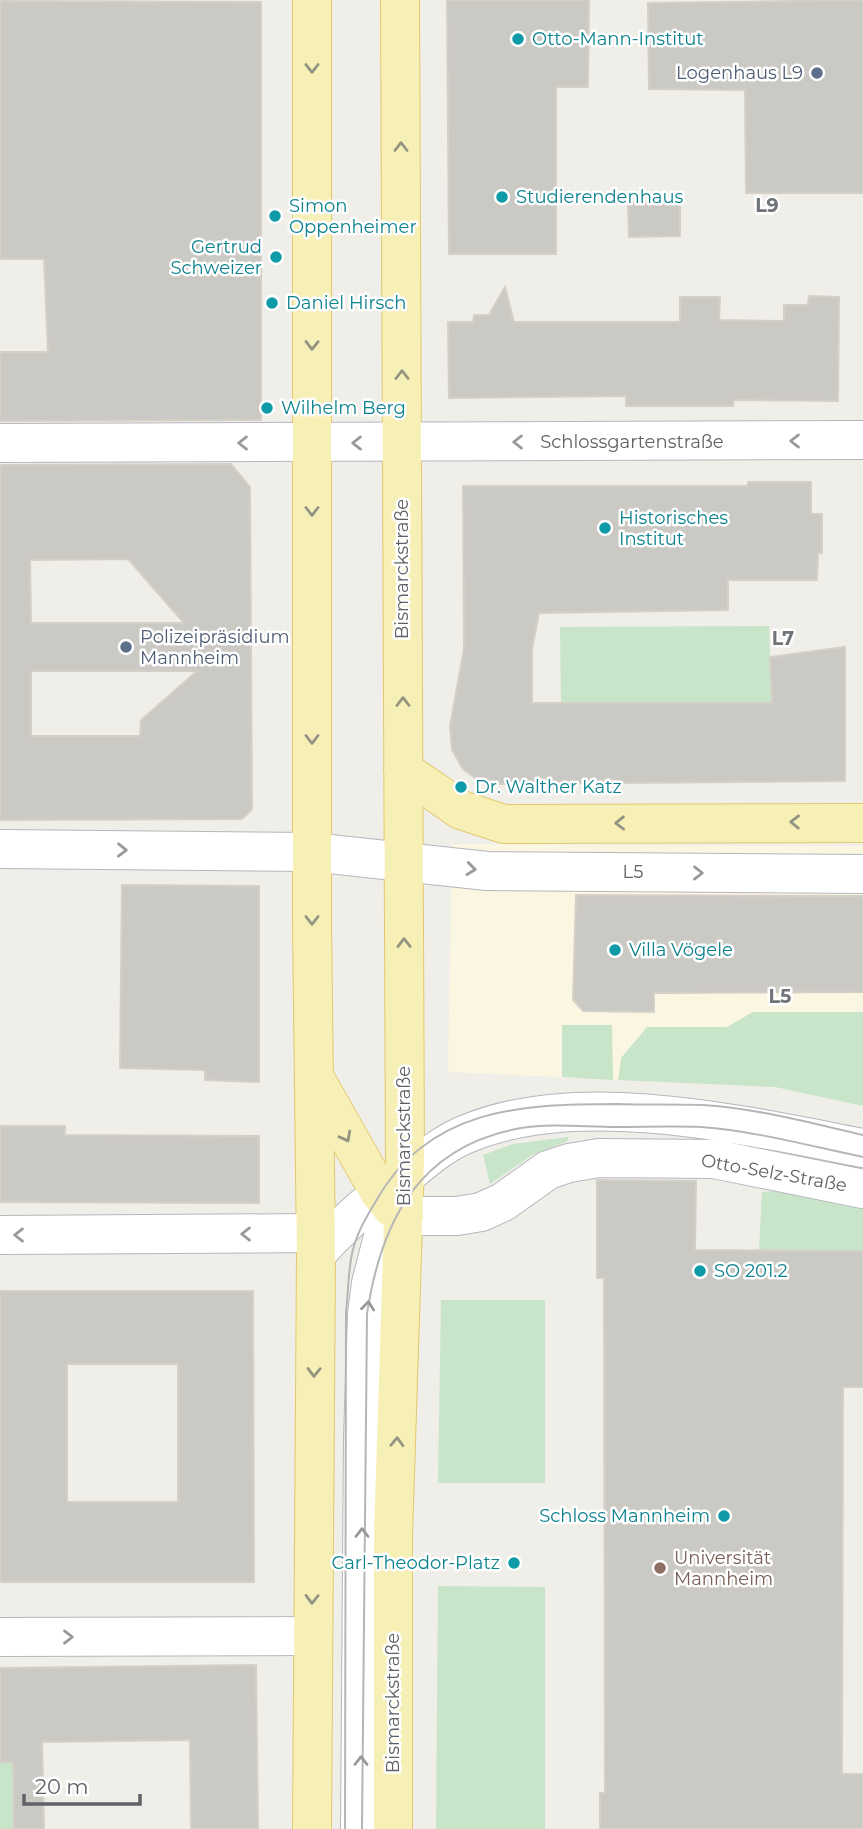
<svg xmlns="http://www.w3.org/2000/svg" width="863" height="1829" viewBox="0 0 863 1829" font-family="Montserrat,sans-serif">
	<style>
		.commercial { fill: #fbf6e2 }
		.green { fill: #c8e4c9 }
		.building { fill: #cbc9c4; stroke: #d4d0c7; stroke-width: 2; fill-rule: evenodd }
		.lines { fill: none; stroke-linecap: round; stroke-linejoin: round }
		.minor-casing { stroke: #b5b7bb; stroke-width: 40 }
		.major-casing { stroke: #e3c86e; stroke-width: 40 }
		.minor { stroke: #fff; stroke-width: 38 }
		.major { stroke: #f7f0b6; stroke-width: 38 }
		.tram { stroke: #b5b6b6; stroke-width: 2 }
		.oneway { stroke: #949482 }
		.oneway2 { stroke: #97999c }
		.culture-dot { fill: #0f9aa8; stroke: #fff; stroke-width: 2.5 }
		.service-dot { fill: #5c6f8a; stroke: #fff; stroke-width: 2.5 }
		.education-dot { fill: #8d6e63; stroke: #fff; stroke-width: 2.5 }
		.labels { text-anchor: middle; stroke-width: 5; stroke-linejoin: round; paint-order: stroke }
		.culture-label { font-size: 18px; fill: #0d838f; stroke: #fff; text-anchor: start }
		.service-label { font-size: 18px; fill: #4e5e75; stroke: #fff; text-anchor: end }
		.street-label { font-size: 18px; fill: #5f6266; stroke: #fff }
		.education-label { font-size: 18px; fill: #785e54; stroke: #fff; text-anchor: start }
		.neighbourhood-label { font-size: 19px; font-weight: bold; fill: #707478; stroke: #fff }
	</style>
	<rect width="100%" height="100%" fill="#efeee8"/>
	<path class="commercial" d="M452,844L863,846V1106L775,1087L448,1072Z"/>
	<path class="green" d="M769,626L771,703L561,702L560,627Z
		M753,1012H863V1106L775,1087L618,1080L621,1058L647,1027H727Z
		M562,1025H612L613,1080L562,1077Z
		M568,1137V1141L532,1155L490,1184L483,1155L513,1144Z
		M863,1184V1250L759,1251L762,1192Z
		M441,1300H545V1483H438Z
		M438,1586L545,1587V1829H436Z
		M0,1762H13L14,1829H0Z"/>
	<path class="building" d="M447,0H589L588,87H556V254H449Z
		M863,0V193H746L745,90L649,89L648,3Z
		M0,1L261,2V420L0,421V352H48L44,259H0Z
		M680,202V236L629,237L628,203Z
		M505,287L514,322H680V297H720L719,320L784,321V305H808L809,296L839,297L838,401L733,400V406H626V396L449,398L448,322H473L474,315H489Z
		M231,464L250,487L252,809L242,819L0,820V465ZM128,559L184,623H31L30,560ZM31,671H197L141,720L140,736H31Z
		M748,482H811V514H822V553H818L817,580H728V610L539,613L532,649V703H772L770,657L845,647V781L496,784L478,780L463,769L452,750L450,726L464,649L463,486H748Z
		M122,885L259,886V1082L205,1080V1070L120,1068Z
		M576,895L863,896V992L654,993V1012L583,1011L573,1000Z
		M0,1126H65V1135L259,1136V1203L0,1202Z
		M597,1180L696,1181L695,1250L863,1251V1387H843L842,1774H863V1829H600V1793H605L604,1278H597Z
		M0,1291H253L254,1582H0ZM67,1364H178V1502H67Z
		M256,1665L258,1829H191L190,1740L42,1742L44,1829H14L13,1762H0V1668Z"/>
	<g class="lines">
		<defs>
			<path id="minor" d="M0,443L863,440
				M0,849L311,852L487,871L863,874
				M404,1216H457L481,1212L503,1202L548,1170L569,1163L599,1158L714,1159L863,1189
				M0,1235L315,1233
				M316,1254C335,1233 355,1214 377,1196C384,1190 393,1187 399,1181C421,1163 442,1143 469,1133C581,1087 747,1126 863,1148
				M0,1637L312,1636
				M360,1829L363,1439L367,1314L371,1283L396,1187"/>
			<path id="major" d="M403,770L461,810L504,824L863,823
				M317,1082L380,1193L392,1208L404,1216
				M312,1829L316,1254L312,922V0
				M393,1829V1535L405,1161L400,0"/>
		</defs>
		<use href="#minor" class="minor-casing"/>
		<use href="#major" class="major-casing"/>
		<use href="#minor" class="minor"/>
		<use href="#major" class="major"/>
		<path class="tram" d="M345,1829L346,1312C348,1295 348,1277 351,1259C354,1238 365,1219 376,1201C428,1108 521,1104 617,1104C645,1105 673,1104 702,1105C756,1108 810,1123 863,1135
			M362,1829L367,1314C381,1221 419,1146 521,1128C552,1123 585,1127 616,1127C644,1127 673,1126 701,1127C755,1131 810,1146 863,1157"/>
	</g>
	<defs><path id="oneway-chevron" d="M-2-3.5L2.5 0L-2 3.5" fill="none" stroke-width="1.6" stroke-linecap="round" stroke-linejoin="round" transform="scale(1.75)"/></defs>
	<g class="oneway">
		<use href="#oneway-chevron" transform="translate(312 68) rotate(90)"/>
		<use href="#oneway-chevron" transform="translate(401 147) rotate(-90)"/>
		<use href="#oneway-chevron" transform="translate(312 345) rotate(91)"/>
		<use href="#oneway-chevron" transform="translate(402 375) rotate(-90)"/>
		<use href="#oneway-chevron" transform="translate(312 511) rotate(90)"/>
		<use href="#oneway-chevron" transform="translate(403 702) rotate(-90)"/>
		<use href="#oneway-chevron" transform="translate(312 739) rotate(90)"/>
		<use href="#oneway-chevron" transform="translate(795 822) rotate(-179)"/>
		<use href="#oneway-chevron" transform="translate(620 823) rotate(179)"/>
		<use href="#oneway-chevron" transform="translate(312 920) rotate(90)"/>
		<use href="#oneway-chevron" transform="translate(404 943) rotate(-91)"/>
		<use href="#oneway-chevron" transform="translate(346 1137) rotate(62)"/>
		<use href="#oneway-chevron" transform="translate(314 1372) rotate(91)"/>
		<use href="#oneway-chevron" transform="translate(397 1442) rotate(-88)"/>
		<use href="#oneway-chevron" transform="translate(312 1599) rotate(91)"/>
	</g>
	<g class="oneway2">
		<use href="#oneway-chevron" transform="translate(795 441) rotate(180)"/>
		<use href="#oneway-chevron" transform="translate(518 442) rotate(180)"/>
		<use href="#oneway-chevron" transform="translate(243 443) rotate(180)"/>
		<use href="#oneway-chevron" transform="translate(357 443) rotate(-180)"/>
		<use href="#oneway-chevron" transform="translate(122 850) rotate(1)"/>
		<use href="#oneway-chevron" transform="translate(471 869) rotate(7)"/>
		<use href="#oneway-chevron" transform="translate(698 873)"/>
		<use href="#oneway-chevron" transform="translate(246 1234) rotate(180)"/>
		<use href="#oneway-chevron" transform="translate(19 1235) rotate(180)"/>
		<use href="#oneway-chevron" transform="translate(368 1306) rotate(-84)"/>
		<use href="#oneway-chevron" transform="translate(362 1533) rotate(-90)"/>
		<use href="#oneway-chevron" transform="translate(68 1637)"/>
		<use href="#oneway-chevron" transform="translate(361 1761) rotate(-90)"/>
	</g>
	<g class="culture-dot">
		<circle cx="518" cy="39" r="7"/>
		<circle cx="502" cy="197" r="7"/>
		<circle cx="275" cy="216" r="7"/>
		<circle cx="276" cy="257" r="7"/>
		<circle cx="272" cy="303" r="7"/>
		<circle cx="267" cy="408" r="7"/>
		<circle cx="605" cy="528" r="7"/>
		<circle cx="461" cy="787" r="7"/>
		<circle cx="615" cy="950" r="7"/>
		<circle cx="700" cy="1271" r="7"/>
		<circle cx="724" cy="1516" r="7"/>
		<circle cx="514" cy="1563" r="7"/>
	</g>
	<g class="service-dot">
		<circle cx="817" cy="73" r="7"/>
		<circle cx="126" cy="647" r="7"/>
	</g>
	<circle class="education-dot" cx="660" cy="1568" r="7"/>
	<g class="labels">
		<g class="culture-label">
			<text x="532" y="45">Otto-Mann-Institut</text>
			<text x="516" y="203">Studierendenhaus</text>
			<text x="289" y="212">Simon<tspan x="289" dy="21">Oppenheimer</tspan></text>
			<text x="262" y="253" text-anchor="end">Gertrud<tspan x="262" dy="21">Schweizer</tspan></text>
			<text x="286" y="309">Daniel Hirsch</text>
			<text x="281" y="414">Wilhelm Berg</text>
			<text x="619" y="524">Historisches<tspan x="619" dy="21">Institut</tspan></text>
			<text x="475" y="793">Dr. Walther Katz</text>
			<text x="629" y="956">Villa Vögele</text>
			<text x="714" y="1277">SO 201.2</text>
			<text x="710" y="1522" text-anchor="end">Schloss Mannheim</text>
			<text x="500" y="1569" text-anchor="end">Carl-Theodor-Platz</text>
		</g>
		<g class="service-label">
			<text x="803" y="79">Logenhaus L9</text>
			<text x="140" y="643" text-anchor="start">Polizeipräsidium<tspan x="140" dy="21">Mannheim</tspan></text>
		</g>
		<g class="street-label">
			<text x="632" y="448">Schlossgartenstraße</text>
			<text transform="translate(402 569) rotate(-90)" y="6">Bismarckstraße</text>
			<text x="633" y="878">L5</text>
			<text transform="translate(404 1136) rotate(-90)" y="6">Bismarckstraße</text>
			<text transform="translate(774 1173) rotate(10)" y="6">Otto-Selz-Straße</text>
			<text transform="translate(393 1703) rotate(-90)" y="6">Bismarckstraße</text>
		</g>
		<g class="education-label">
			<text x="674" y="1564">Universität<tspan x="674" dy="21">Mannheim</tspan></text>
		</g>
		<g class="neighbourhood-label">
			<text x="767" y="212">L9</text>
			<text x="783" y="645">L7</text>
			<text x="780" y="1003">L5</text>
		</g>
	</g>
	<path d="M24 1794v10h116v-10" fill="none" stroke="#5f6266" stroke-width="3.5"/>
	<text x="35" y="1794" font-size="21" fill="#5f6266" stroke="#ffffff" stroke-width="5" paint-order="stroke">20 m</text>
</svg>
